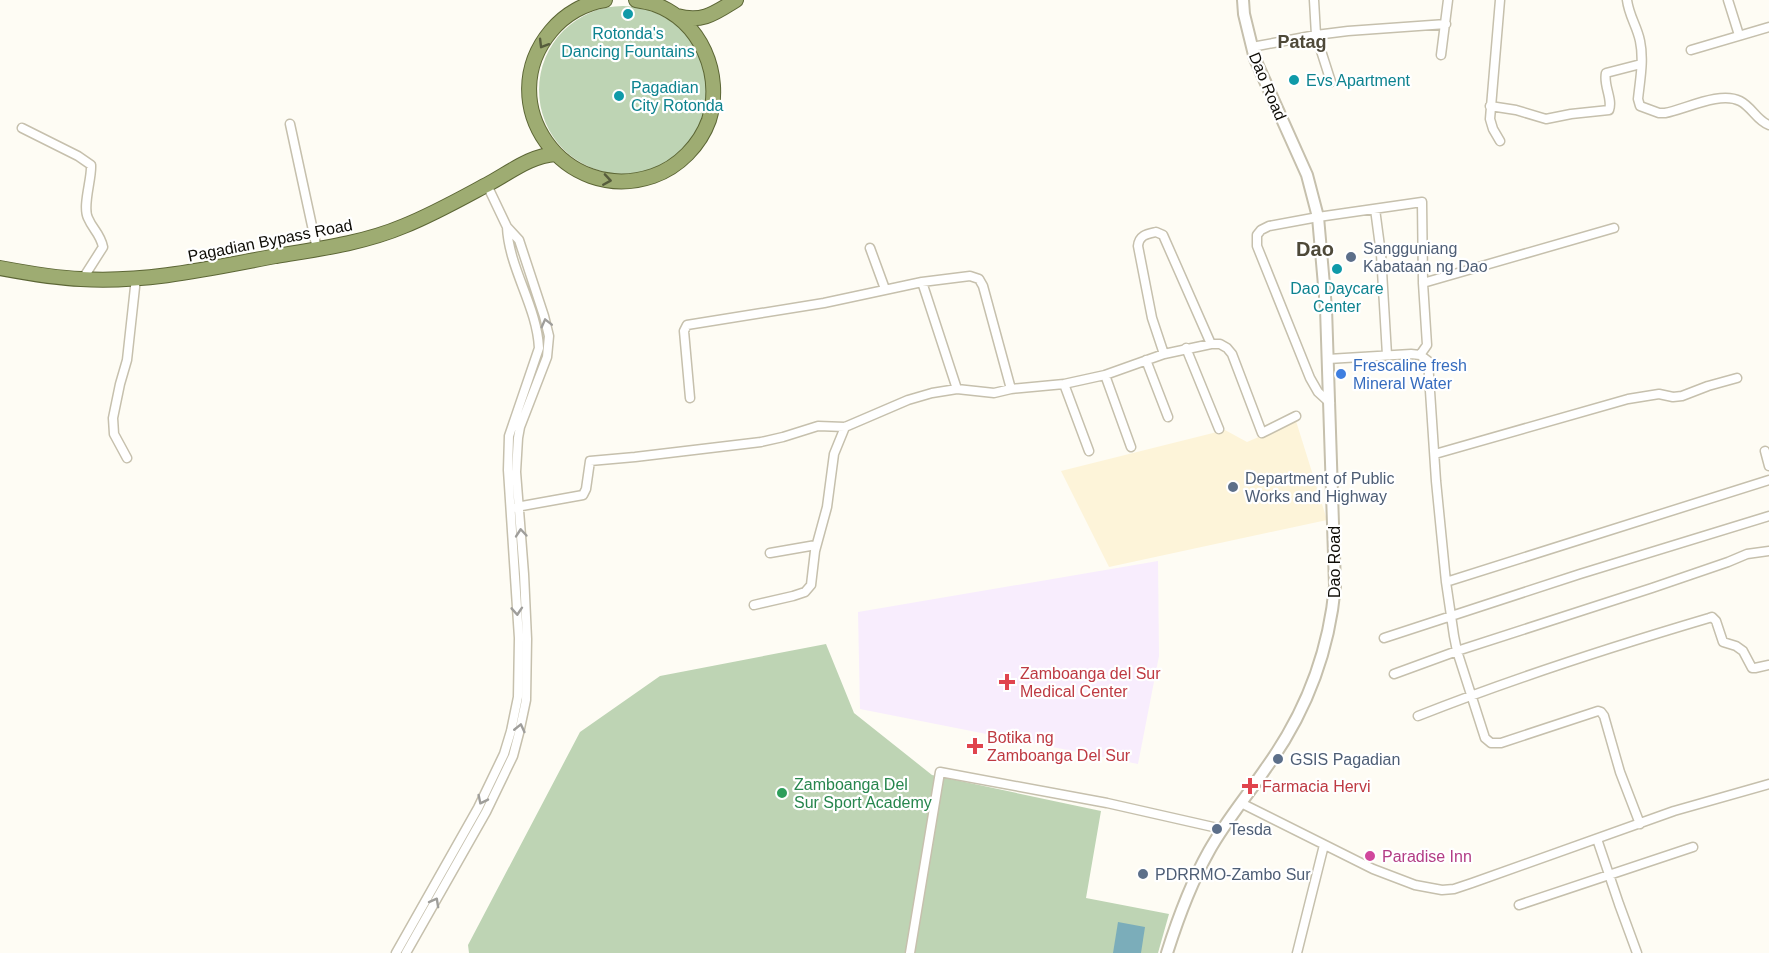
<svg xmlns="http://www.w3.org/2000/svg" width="1769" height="953" viewBox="0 0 1769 953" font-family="Helvetica,sans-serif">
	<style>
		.built { fill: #fdf4d9 }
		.medical { fill: #f8edfd }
		.green { fill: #bed4b4 }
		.water { fill: #7badba }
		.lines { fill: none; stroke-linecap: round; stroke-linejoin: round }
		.minor-casing { stroke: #c6c0ad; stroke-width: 11 }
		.tertiary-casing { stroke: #c6c0ad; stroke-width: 14 }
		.trunk-casing { stroke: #5c6635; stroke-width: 16 }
		.minor { stroke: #fff; stroke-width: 8 }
		.tertiary { stroke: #fff; stroke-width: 10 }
		.trunk { stroke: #9eac72; stroke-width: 14 }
		.oneway { stroke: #565c3c }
		.oneway2 { stroke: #9f9e9b }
		.culture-dot { fill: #0f9aa8; stroke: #fff; stroke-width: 2 }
		.service-dot { fill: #5c6f8a; stroke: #fff; stroke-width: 2 }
		.shop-dot { fill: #3f7fe0; stroke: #fff; stroke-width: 2 }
		.health-dot { fill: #e0444e; stroke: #fff; stroke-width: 2 }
		.leisure-dot { fill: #2e9e5b; stroke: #fff; stroke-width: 2 }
		.hotel-dot { fill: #d1479c; stroke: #fff; stroke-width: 2 }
		.labels { text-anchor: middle; stroke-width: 4.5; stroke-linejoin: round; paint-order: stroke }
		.culture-label { font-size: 16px; fill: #0d838f; stroke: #fff }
		.street-label { font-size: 16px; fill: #0e0c06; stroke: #fff }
		.service-label { font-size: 16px; fill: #4e5e75; stroke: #fff; text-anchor: start }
		.shop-label { font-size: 16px; fill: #366cbe; stroke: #fff; text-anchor: start }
		.health-label { font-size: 16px; fill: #be3a42; stroke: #fff; text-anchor: start }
		.leisure-label { font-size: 16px; fill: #27864d; stroke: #fff; text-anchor: start }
		.hotel-label { font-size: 16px; fill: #b23c85; stroke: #fff; text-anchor: start }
		.neighbourhood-label { font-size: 18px; font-weight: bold; fill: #4e4939; stroke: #fff }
		.quarter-label { font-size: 20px; font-weight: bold; fill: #4e4939; stroke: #fff }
	</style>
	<rect width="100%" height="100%" fill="#fefcf4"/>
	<path class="built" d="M1296,421L1327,520L1109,567L1061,471L1225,430L1247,442Z"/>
	<path class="medical" d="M1158,561L1159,656L1138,764L860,709L858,612Z"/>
	<path class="green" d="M539 90a84 84 0 1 1 168 0a84 84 0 1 1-168 0Z
		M826,644L854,713L932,775L1101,811L1086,898L1169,914L1158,953H469L468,945L580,732L660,676Z"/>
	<path class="water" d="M1118,922L1145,927L1141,953H1113Z"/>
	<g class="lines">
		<defs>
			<path id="minor" d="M1314,0L1316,35L1331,82
				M1627,0C1629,16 1637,26 1640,41C1644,60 1640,80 1638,99L1640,106L1659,113H1665C1686,109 1720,91 1740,101C1752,107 1757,121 1769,125
				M1728,0L1739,35
				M1252,47L1316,35L1348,31L1446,24
				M1691,50L1769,27
				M1441,55L1448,0
				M1490,106L1516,110L1546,119L1571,114L1609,110C1613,99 1603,85 1606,73L1641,64
				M290,124L317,249
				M22,128L78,156L91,165C92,179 82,206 88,218C93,230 100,233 103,247L82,280
				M1500,141L1493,129L1490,119L1500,0
				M1375,209L1381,254L1387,355
				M870,248L885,289
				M922,282L957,389
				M1423,283L1614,228
				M1186,348L1219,429
				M1164,354L1152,318L1138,246C1139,235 1147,234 1156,232L1163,235L1211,344
				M1328,359L1411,354L1420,355L1428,361L1436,481L1446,582L1454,636L1457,651L1485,738L1491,743H1501L1598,711L1601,712L1604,716L1620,772L1640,824
				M1146,360L1168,417
				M1105,375L1131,447
				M1064,384L1089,451
				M690,398L684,331L687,325L824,303L922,282L970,276L979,279L983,286L1011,389
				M1330,403L1318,392L1310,378L1257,246V235L1261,230L1269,226L1318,217L1422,202L1423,283L1427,345L1420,355
				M1765,451L1769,466
				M1435,454L1628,399L1659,394L1673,397L1682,396L1708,386L1737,378
				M127,458L114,434L113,418L120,384L127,360L136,278
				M511,508L583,495L586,489L590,461L635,457L761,442L783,437L818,426L845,427L908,400L932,393L957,389L994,393L1011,389L1064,384L1105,375L1164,354L1211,344H1220L1227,348L1232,354L1262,433L1296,416
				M770,553L816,545
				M1446,582L1769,480
				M754,605L793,596L805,592L811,585L815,551L827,507L834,454L845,427
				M1384,638L1580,574L1769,516
				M1394,674L1457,651L1652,588L1728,562L1747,554L1769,551
				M1418,716C1514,678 1611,647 1709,618L1712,617L1716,621L1723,642L1736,646L1743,651L1752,668H1755L1769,665
				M1241,803L1373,869L1415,885L1442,890L1454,889L1472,883L1674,811L1769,784
				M1597,839L1619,904L1637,953
				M1519,905L1693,847
				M396,953L478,808L504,754L511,731L518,697L519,638L508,470L509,436L539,348C537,306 509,269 507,227
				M406,953L486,812L513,756L519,733L526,700L527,639L524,574L516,472L518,438L520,427L547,357L549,336L544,316L519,240L507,227L487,185
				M910,953L940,772L1107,803L1222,829
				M1297,953L1324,845"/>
			<path id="tertiary" d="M1167,953C1178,918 1191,883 1209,851C1225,822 1247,796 1266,768C1305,714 1329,652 1335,586L1326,308L1318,217L1307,175L1255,59L1244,14L1243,0"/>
			<path id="trunk" d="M605,0C585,3 565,14 551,31C491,103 564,206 653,176C679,167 700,145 709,120C723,74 701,21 654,4C648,2 642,1 636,0
				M677,16C703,23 715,13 736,0
				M0,268C27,273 54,278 81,279C147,283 212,268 276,256C319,249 364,243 404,226C434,214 462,198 490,183C512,171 530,156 556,154"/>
		</defs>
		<use href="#minor" class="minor-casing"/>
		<use href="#tertiary" class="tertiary-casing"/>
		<use href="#trunk" class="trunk-casing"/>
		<use href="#minor" class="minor"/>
		<use href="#tertiary" class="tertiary"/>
		<use href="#trunk" class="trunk"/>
	</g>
	<defs><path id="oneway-chevron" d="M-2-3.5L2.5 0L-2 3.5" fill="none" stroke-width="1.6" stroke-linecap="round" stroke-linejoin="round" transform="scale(1.5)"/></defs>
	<g class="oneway">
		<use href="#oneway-chevron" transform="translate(543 44) rotate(121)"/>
		<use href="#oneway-chevron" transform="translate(607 180) rotate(9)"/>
	</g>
	<g class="oneway2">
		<use href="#oneway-chevron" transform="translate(546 323) rotate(-104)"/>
		<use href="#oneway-chevron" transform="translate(521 533) rotate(-95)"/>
		<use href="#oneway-chevron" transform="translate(517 611) rotate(86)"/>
		<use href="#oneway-chevron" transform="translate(520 728) rotate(-77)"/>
		<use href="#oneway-chevron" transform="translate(482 800) rotate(116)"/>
		<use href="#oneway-chevron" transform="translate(435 902) rotate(-61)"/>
	</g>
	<g class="culture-dot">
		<circle cx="628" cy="14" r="6"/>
		<circle cx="1294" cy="80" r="6"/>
		<circle cx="619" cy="96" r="6"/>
		<circle cx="1337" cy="269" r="6"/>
	</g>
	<g class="service-dot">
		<circle cx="1351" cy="257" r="6"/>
		<circle cx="1233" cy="487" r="6"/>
		<circle cx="1278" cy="759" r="6"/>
		<circle cx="1217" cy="829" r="6"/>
		<circle cx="1143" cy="874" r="6"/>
	</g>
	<circle class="shop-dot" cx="1341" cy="374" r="6"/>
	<g class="health-dot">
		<path d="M1004 673h6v6h6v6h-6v6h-6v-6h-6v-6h6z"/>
		<path d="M972 737h6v6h6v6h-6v6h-6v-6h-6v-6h6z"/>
		<path d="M1247 777h6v6h6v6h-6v6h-6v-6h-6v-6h6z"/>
	</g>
	<circle class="leisure-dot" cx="782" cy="793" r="6"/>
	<circle class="hotel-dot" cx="1370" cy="856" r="6"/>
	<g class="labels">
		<g class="culture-label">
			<text x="628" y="39">Rotonda's<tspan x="628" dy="18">Dancing Fountains</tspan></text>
			<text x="1306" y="86" text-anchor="start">Evs Apartment</text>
			<text x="631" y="93" text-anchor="start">Pagadian<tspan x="631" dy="18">City Rotonda</tspan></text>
			<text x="1337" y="294">Dao Daycare<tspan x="1337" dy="18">Center</tspan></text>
		</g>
		<g class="street-label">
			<text transform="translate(1268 86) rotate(67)" y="6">Dao Road</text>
			<text transform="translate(270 240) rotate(-11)" y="6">Pagadian Bypass Road</text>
			<text transform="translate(1334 562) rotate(-90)" y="6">Dao Road</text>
		</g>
		<g class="service-label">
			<text x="1363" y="254">Sangguniang<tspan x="1363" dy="18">Kabataan ng Dao</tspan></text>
			<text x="1245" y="484">Department of Public<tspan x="1245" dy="18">Works and Highway</tspan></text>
			<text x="1290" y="765">GSIS Pagadian</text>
			<text x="1229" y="835">Tesda</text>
			<text x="1155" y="880">PDRRMO-Zambo Sur</text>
		</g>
		<g class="shop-label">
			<text x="1353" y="371">Frescaline fresh<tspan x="1353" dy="18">Mineral Water</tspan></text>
		</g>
		<g class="health-label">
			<text x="1020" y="679">Zamboanga del Sur<tspan x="1020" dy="18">Medical Center</tspan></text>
			<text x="987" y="743">Botika ng<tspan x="987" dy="18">Zamboanga Del Sur</tspan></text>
			<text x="1262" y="792">Farmacia Hervi</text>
		</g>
		<g class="leisure-label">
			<text x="794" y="790">Zamboanga Del<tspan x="794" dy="18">Sur Sport Academy</tspan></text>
		</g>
		<g class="hotel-label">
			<text x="1382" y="862">Paradise Inn</text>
		</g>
		<g class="neighbourhood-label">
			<text x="1302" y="48">Patag</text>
		</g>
		<g class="quarter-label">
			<text x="1315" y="256">Dao</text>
		</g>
	</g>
</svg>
